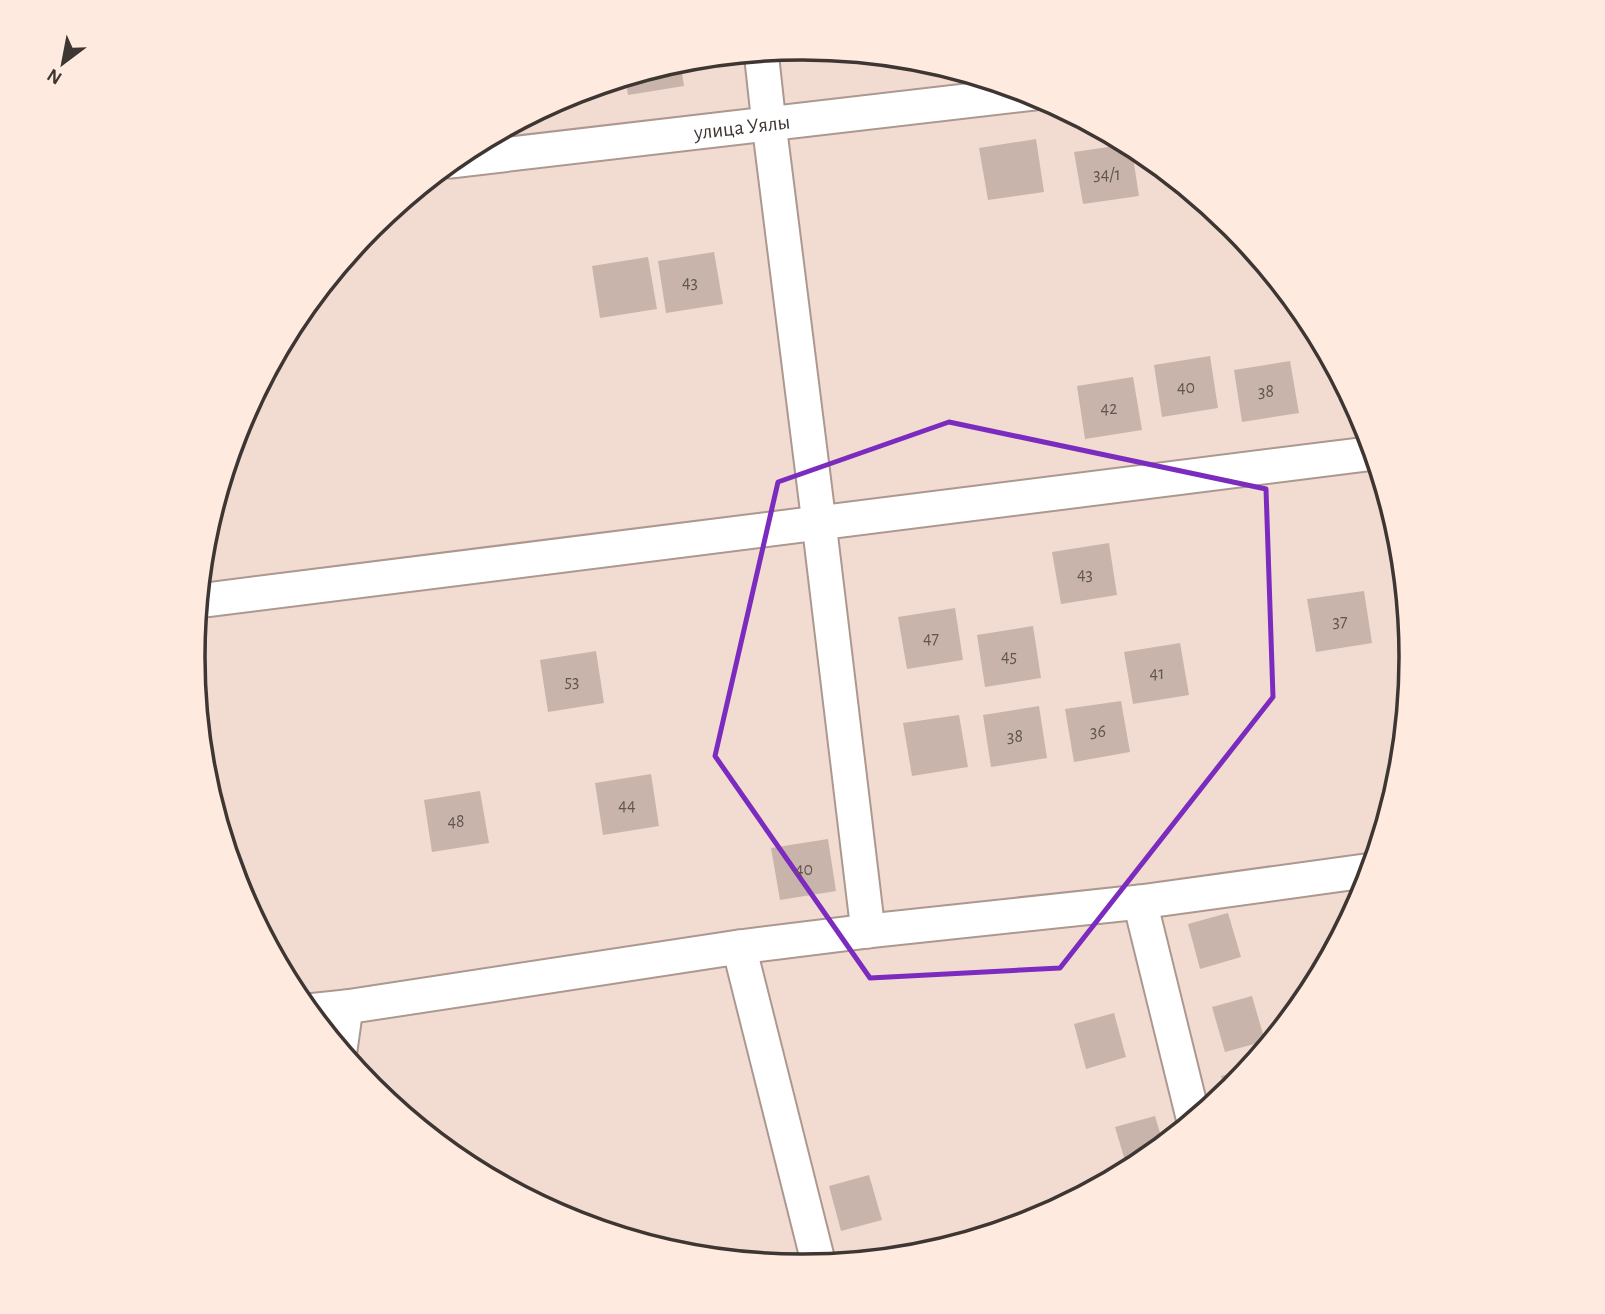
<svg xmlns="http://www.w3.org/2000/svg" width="1605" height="1314" viewBox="0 0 1605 1314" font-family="'Alegreya Sans',sans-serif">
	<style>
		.building { fill: #c8b4aa }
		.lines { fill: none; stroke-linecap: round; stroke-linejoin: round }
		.minor-casing { stroke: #ac988f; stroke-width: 37 }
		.minor { stroke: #fff; stroke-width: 33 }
		.marked { fill: none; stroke: #7b2cbf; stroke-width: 5; stroke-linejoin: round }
		.labels { text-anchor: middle; stroke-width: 6; stroke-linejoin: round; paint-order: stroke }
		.number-label { font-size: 18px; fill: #605650 }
		.street-label { font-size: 21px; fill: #3e3632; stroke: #ffeadf }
		.rim { fill: none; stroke: #3e3632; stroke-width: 3.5 }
	</style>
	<rect width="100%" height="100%" fill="#f2dcd2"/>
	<path class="building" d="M680,60L684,86L628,95L625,77Z
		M596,86L598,94L551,104L570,94Z
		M1036,139L1044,192L988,200L979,148Z
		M1129,144H1131L1139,196L1083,204L1074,152Z
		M714,252L723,304L666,313L658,261Z
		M648,257L657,309L600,318L592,266Z
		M1210,356L1218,408L1162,417L1154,365Z
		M1290,361L1299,413L1242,422L1234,370Z
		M1133,377L1142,430L1085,439L1077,386Z
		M1396,541H1401L1405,581H1403Z
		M1109,543L1117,595L1061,604L1052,552Z
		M1364,591L1372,643L1316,652L1307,599Z
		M955,608L963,660L907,669L898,617Z
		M1033,626L1041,678L985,687L977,635Z
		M1180,643L1189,695L1133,704L1124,652Z
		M596,651L604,703L548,712L540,660Z
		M1121,701L1130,752L1074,762L1065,709Z
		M1039,706L1047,758L991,767L983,715Z
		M959,715L968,767L912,776L903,723Z
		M651,774L659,826L603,835L595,783Z
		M480,791L489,843L432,852L424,800Z
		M828,839L836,891L780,900L771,848Z
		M1228,913L1241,957L1200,969L1188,924Z
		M1252,996L1265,1041L1225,1052L1212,1007Z
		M1114,1013L1126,1057L1086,1069L1074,1024Z
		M1250,1068L1233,1088L1226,1095L1221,1076Z
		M1155,1116L1164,1146L1141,1164L1128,1171L1115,1127Z
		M869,1175L882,1220L841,1231L829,1186Z"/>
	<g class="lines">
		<defs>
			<g id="minor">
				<path d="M761,51L769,124L819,523L868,931"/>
				<path id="s1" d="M450,161L1034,93"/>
				<path d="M198,601L1375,453"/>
				<path d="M1140,902L1194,1121"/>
				<path d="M739,947L819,1265"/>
				<path d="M308,1011L346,1007L739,947L868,931L1140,902L1372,870"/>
				<path d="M340,1050L346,1007"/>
			</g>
		</defs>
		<use href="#minor" class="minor-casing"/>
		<use href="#minor" class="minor"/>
	</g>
	<path class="marked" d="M949,422L1266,489L1273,697L1060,968L870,978L715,756L778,482Z"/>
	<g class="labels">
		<g class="number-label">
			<text x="1107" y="180">34/1</text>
			<text x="690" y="288">43</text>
			<text x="1186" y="393">40</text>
			<text x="1266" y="397">38</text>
			<text x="1109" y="414">42</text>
			<text x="1085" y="580">43</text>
			<text x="1340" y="627">37</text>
			<text x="931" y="644">47</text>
			<text x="1009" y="662">45</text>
			<text x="1157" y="679">41</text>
			<text x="572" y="687">53</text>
			<text x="1098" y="737">36</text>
			<text x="1015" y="742">38</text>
			<text x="627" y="811">44</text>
			<text x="456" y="827">48</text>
			<text x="804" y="875">40</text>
		</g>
		<g class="street-label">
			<text dy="7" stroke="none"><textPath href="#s1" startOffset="294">улица Уялы</textPath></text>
		</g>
	</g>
	<path d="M0 0H1605V1314H0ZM205 657a597 597 0 1 1 1194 0a597 597 0 1 1-1194 0Z" fill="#ffeadf" fill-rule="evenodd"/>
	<path class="rim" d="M205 657a597 597 0 1 1 1194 0a597 597 0 1 1-1194 0Z"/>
	<g transform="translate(63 63) rotate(212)" stroke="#ffeadf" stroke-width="5" paint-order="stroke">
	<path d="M0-5L12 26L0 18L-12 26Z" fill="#3e3632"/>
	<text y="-10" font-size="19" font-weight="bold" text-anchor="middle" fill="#3e3632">N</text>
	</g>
</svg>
